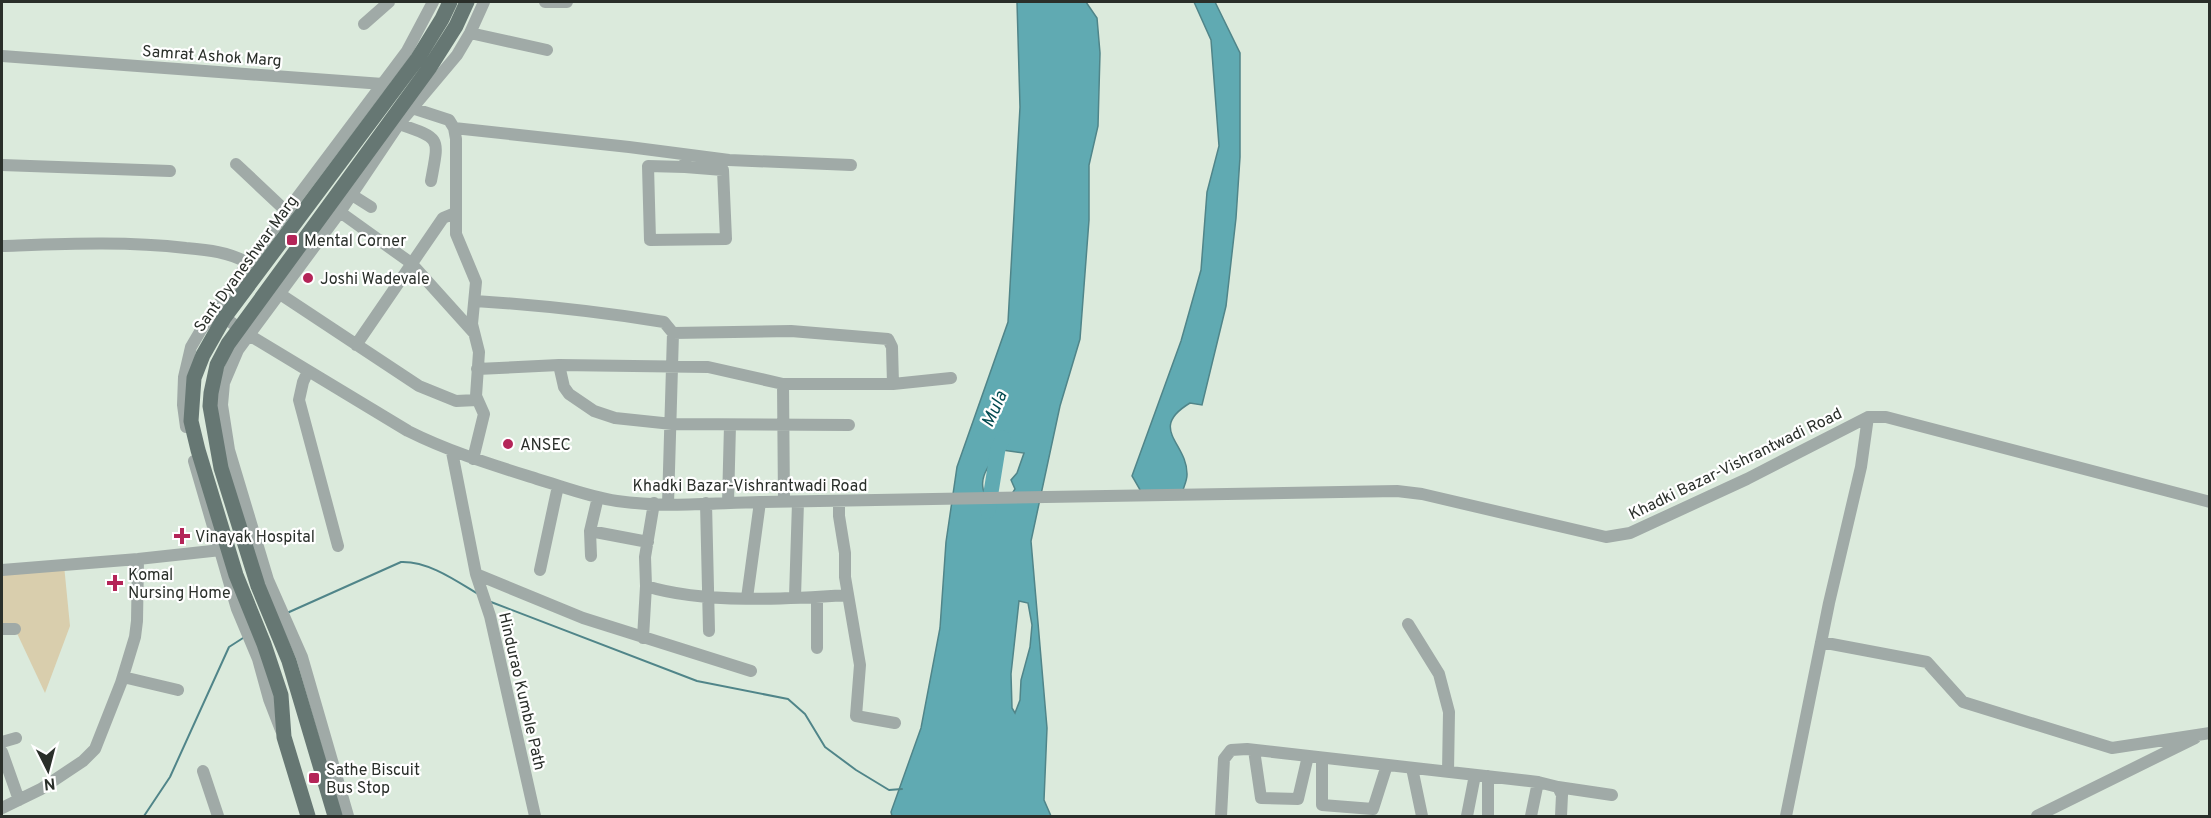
<svg xmlns="http://www.w3.org/2000/svg" width="2211" height="818" viewBox="0 0 2211 818" font-family="Overpass,sans-serif">
	<style>
		.green { fill: #d9cead }
		.water { fill: #60aab2; stroke: #508589; stroke-width: 1.5; fill-rule: evenodd }
		.lines { fill: none; stroke-linecap: round; stroke-linejoin: round }
		.stream { stroke: #508589; stroke-width: 2 }
		.river { stroke: #60aab2; stroke-width: 15 }
		.minor { stroke: #a0aaa7; stroke-width: 12 }
		.major { stroke: #667773; stroke-width: 15 }
		.poi-dot { fill: #b42558; stroke: #fff; stroke-width: 2 }
		.labels { text-anchor: middle; stroke-width: 4.5; stroke-linejoin: round; paint-order: stroke }
		.street-label { font-size: 16px; fill: #2a2f2a; stroke: #fff }
		.poi-label { font-size: 16px; fill: #2a2f2a; stroke: #fff; text-anchor: start }
		.water-label { font-size: 18px; font-style: italic; fill: #044b51; stroke: #fff }
	</style>
	<rect width="100%" height="100%" fill="#dbeadc"/>
	<path class="green" d="M64,565L70,626L45,693L15,629H2V570Z"/>
	<path class="water" d="M1017,2H1086L1097,18L1100,53L1098,126L1089,165V220L1080,339L1060,406L1031,541L1047,728L1044,800L1051,816H892L891,812L921,728L940,628L946,542L957,467L1008,322L1020,107ZM1002,450L1024,453L1017,473L1011,480L1015,489L1008,500L989,502C987,498 983,492 983,488C980,474 993,459 1002,450ZM1019,601L1028,603L1032,625L1030,647L1021,680L1020,700L1015,713L1012,708L1011,674Z
		M1194,2H1215L1240,53V157L1236,218L1226,306L1202,405L1190,403C1147,429 1188,443 1187,475C1187,481 1183,488 1182,494L1143,495L1132,476L1181,341L1201,270L1207,192L1219,146L1211,40Z"/>
	<g class="lines">
		<path class="stream" d="M491,602L697,681L788,699L805,714L825,747L856,770L889,790L902,789
			M287,613L401,562C428,561 455,580 478,594
			M144,816L170,777L229,647L243,638"/>
		<path class="river" d="M988,511L998,449L1003,438"/>
		<path class="minor" d="M545,2H567
			M364,24L389,2
			M470,33L547,50
			M2,56L383,84L389,88
			M412,108L449,120L454,128L456,139V234L476,282L472,324L479,352L476,396L484,414L473,459
			M399,124C442,139 439,137 431,181
			M454,128L629,147L729,160L851,165
			M236,164L287,212
			M2,165L170,171
			M685,167L648,166L650,240L726,239L723,170L685,167L686,155
			M352,195L371,207
			M340,212L411,263L474,333
			M2,246C63,244 125,241 186,248C208,250 229,252 248,263
			M280,294L419,386L456,401L477,400
			M475,301C539,305 601,312 664,322L673,333L791,331L888,339L892,347L893,384
			M215,311L249,335L408,431C450,452 493,465 537,479C564,487 590,497 617,501C664,508 713,503 760,502L1397,491L1422,494L1606,537L1630,533L1747,479L1868,417H1886L2210,502
			M356,345L443,218L455,213
			M559,365L564,387L569,394L594,411L615,418L672,424L849,425
			M477,369L559,365L708,367L783,384H893L951,378
			M308,371L303,382L299,400L338,546
			M783,384L784,502
			M186,427L183,405L184,377L191,347L201,330L248,263L407,51L433,2
			M452,452L476,574L490,616L535,816
			M194,461L237,609L258,659L269,699L281,730
			M839,501V516L845,553V577L860,665L856,716L895,723
			M706,503L709,631
			M728,503L730,425
			M668,504L673,333
			M590,531L648,542
			M591,556L590,531L598,497
			M2,570L138,559L221,550
			M540,570L558,486
			M476,574L583,618L751,671
			M646,586C703,604 788,599 848,595
			M795,597L798,502
			M817,597V648
			M747,598L760,502
			M1408,624L1439,674L1449,712L1448,772
			M2,629H15
			M643,638L646,586L645,557L654,503
			M1821,642L1927,662L1963,702L2112,748L2210,733
			M123,677L178,690
			M2,742L16,738
			M1254,750L1261,798L1298,799L1308,756
			M2,752L19,800
			M1322,758V805L1373,809L1387,765
			M1412,768L1422,816
			M203,771L218,816
			M1558,787L1612,795
			M2,808L41,789L83,761L95,749L121,683L135,637L137,621L138,559
			M348,816L302,657L268,580L229,450L222,405L224,383L238,350L249,335L340,212L399,124L457,55L470,33L484,2
			M1221,816L1224,759L1231,750L1247,749L1538,782L1558,787L1562,795L1561,816
			M1467,816L1475,775
			M1488,816V776
			M1531,816L1538,782
			M1786,816L1829,603L1861,467L1868,417
			M2037,816L2195,738"/>
		<path class="major" d="M308,816L284,737L281,695L264,644L236,575L198,450L191,421L194,378L203,355L224,318L418,58L442,19L450,2
			M335,816L289,661L258,586L221,468L210,406L211,393L217,365L228,344L430,67L456,26L467,2"/>
	</g>
	<g class="poi-dot">
		<rect x="286" y="234" width="12" height="12" rx="3"/>
		<circle cx="308" cy="278" r="6"/>
		<circle cx="508" cy="444" r="6"/>
		<path d="M179 527h6v6h6v6h-6v6h-6v-6h-6v-6h6z"/>
		<path d="M112 574h6v6h6v6h-6v6h-6v-6h-6v-6h6z"/>
		<rect x="308" y="772" width="12" height="12" rx="3"/>
	</g>
	<g class="labels">
		<g class="street-label">
			<text transform="translate(212 55) rotate(4)" y="6">Samrat Ashok Marg</text>
			<text transform="translate(245 263) rotate(-54)" y="6">Sant Dyaneshwar Marg</text>
			<text transform="translate(1735 463) rotate(-26)" y="6">Khadki Bazar-Vishrantwadi Road</text>
			<text x="750" y="491">Khadki Bazar-Vishrantwadi Road</text>
			<text transform="translate(523 691) rotate(77)" y="6">Hindurao Kumble Path</text>
		</g>
		<g class="poi-label">
			<text x="304" y="246">Mental Corner</text>
			<text x="320" y="284">Joshi Wadevale</text>
			<text x="520" y="450">ANSEC</text>
			<text x="195" y="542">Vinayak Hospital</text>
			<text x="128" y="580">Komal<tspan x="128" dy="18">Nursing Home</tspan></text>
			<text x="326" y="775">Sathe Biscuit<tspan x="326" dy="18">Bus Stop</tspan></text>
		</g>
		<g class="water-label">
			<text transform="translate(994 409) rotate(-66)" y="6">Mula</text>
		</g>
	</g>
	<rect width="2211" height="818" fill="none" stroke="#2a2f2a" stroke-width="6"/>
	<g transform="translate(48 770) rotate(174)" stroke="#ffffff" stroke-width="4.5" paint-order="stroke">
	<path d="M0-4.5L10 22L0 15L-10 22Z" fill="#2a2f2a"/>
	<text y="-9" font-size="16" font-weight="bold" text-anchor="middle" fill="#2a2f2a">N</text>
	</g>
</svg>
